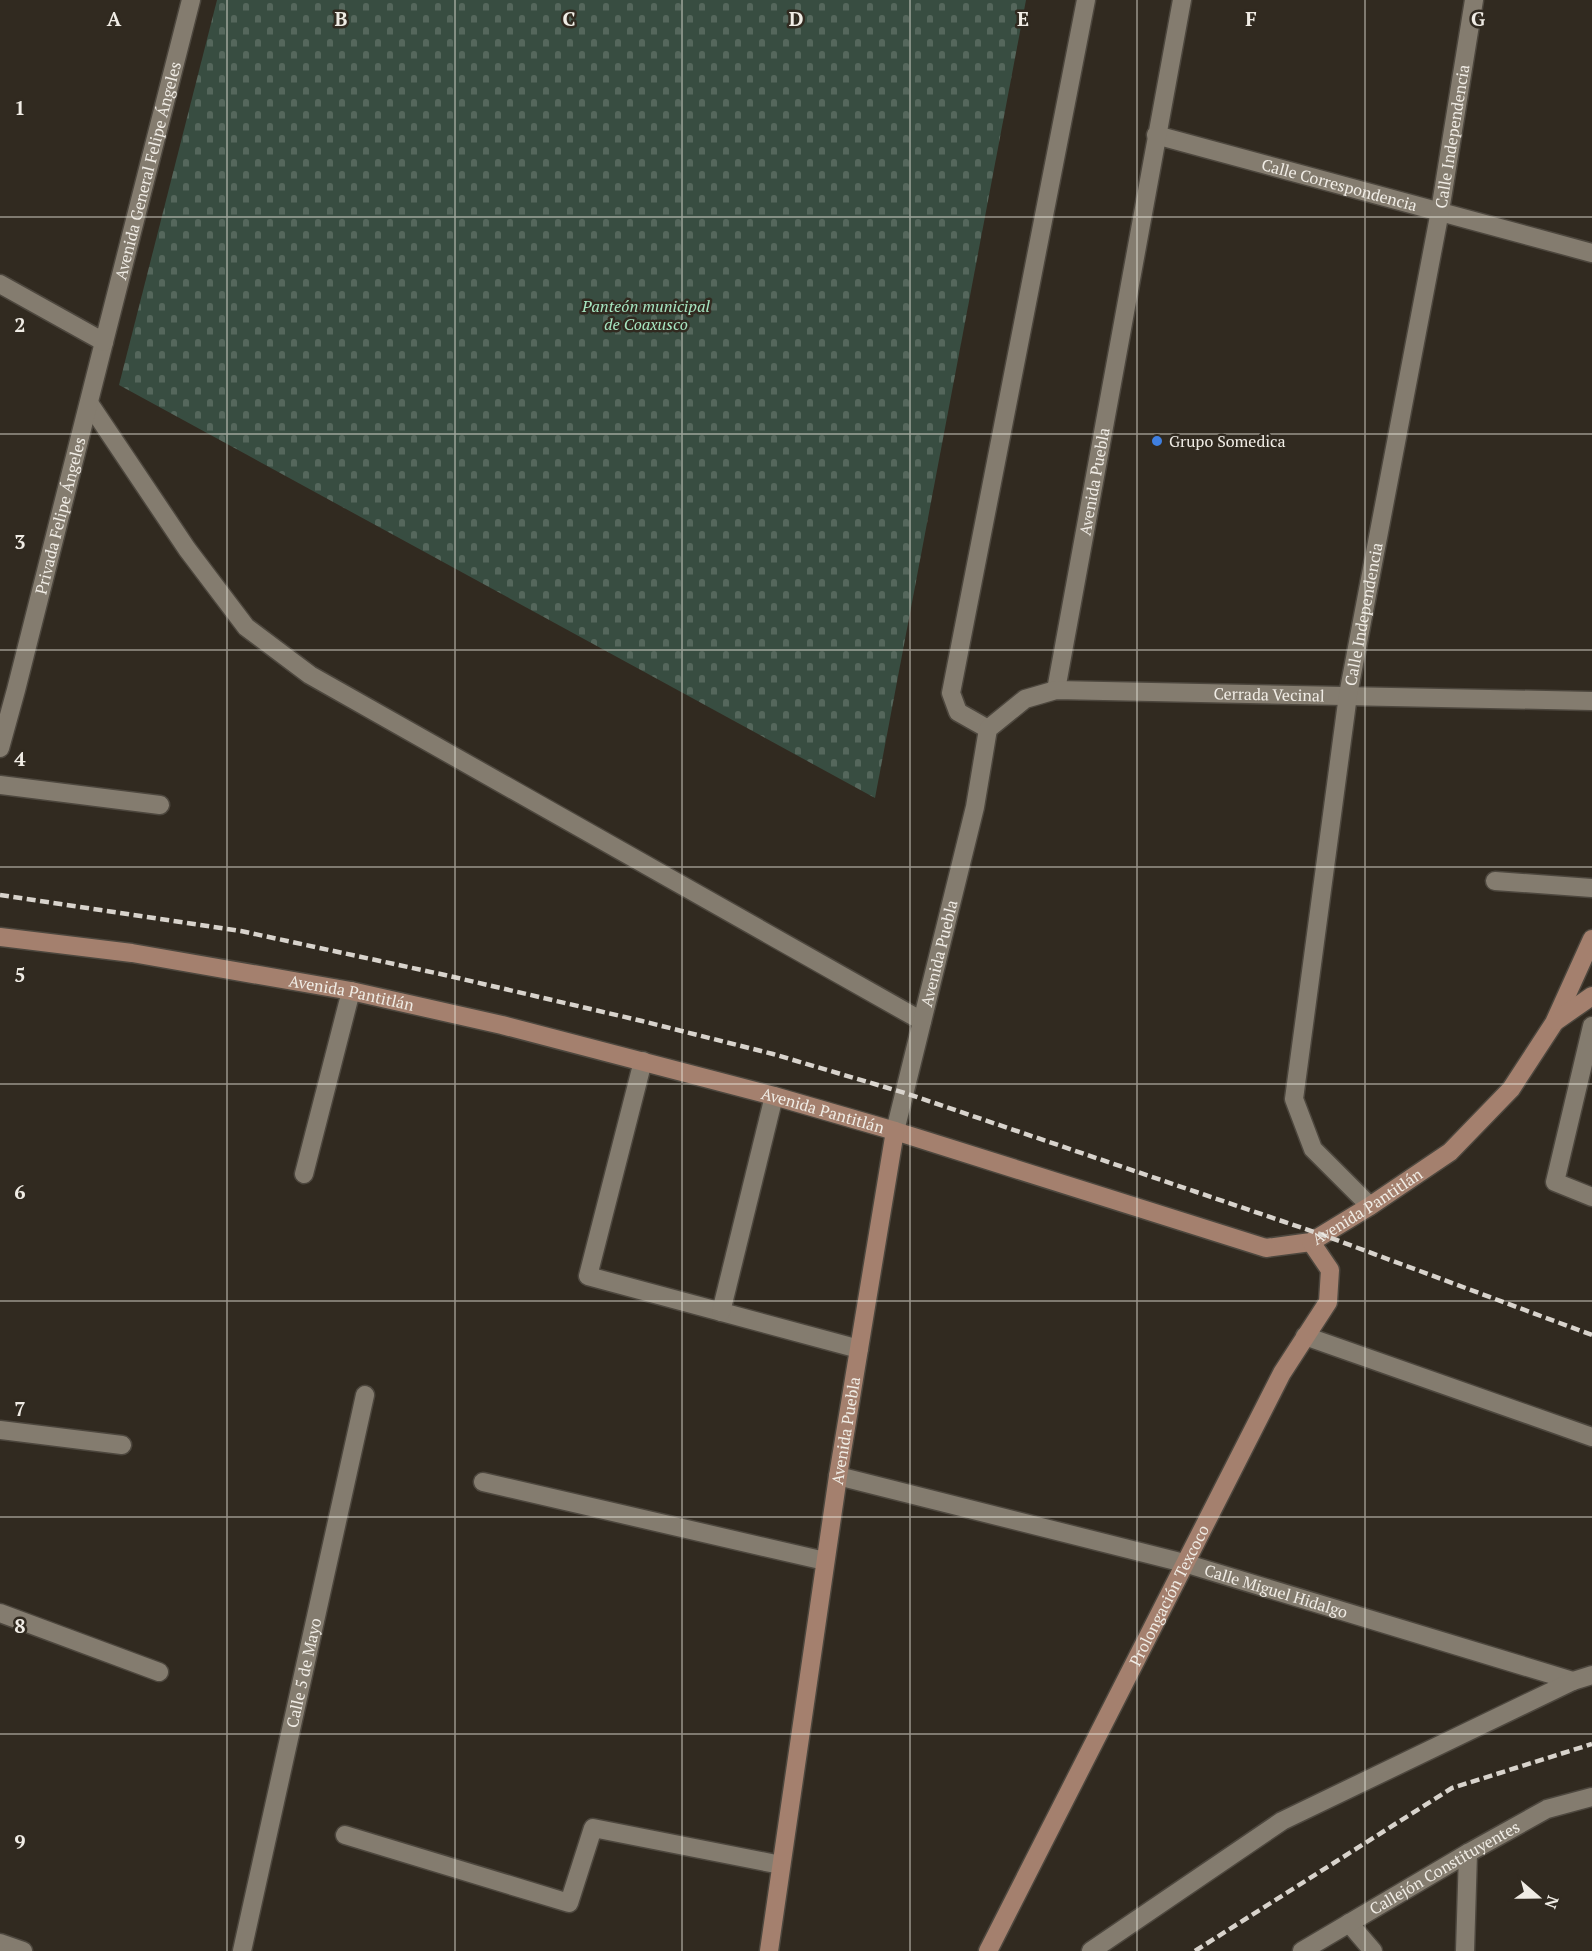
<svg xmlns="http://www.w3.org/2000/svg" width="1592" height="1951" viewBox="0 0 1592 1951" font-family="'PT Serif',serif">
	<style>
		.cemetery { fill: url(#cemetery-stones) }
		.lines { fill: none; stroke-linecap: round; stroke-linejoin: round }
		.lane-casing { stroke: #4d473e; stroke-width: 21 }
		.street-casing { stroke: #4d473e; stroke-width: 21 }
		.secondary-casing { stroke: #4d473e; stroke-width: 21 }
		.lane { stroke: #847c6f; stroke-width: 18 }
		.street { stroke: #847c6f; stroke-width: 18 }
		.secondary { stroke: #a4806e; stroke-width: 18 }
		.rail { stroke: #d8d3cc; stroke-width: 4.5; stroke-dasharray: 9 4.5; stroke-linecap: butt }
		.grid { fill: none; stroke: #f0ece5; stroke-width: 1.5; stroke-opacity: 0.55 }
		.shop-dot { fill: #3f7fe0; stroke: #312a20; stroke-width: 2 }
		.labels { text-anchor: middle; stroke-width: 5; stroke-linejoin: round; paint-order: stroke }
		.street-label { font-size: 16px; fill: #f0ece5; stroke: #312a20 }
		.park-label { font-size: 16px; font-style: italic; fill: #a7e7c2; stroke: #312a20 }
		.poi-label { font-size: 16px; fill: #f0ece5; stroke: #312a20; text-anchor: start }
		.grid-label { font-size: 20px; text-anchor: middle; font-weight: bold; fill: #f0ece5; stroke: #312a20; stroke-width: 5; stroke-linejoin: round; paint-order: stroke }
	</style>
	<defs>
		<pattern id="cemetery-stones" width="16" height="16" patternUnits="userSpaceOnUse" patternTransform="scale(1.5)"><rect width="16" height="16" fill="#384d41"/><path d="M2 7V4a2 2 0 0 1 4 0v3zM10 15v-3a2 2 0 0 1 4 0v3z" fill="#55675c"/></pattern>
	</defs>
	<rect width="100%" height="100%" fill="#312a20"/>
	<path class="cemetery" d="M217,0H1026L875,798L119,385Z"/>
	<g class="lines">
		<defs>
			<g id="lane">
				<path d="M89,403L187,549L246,627L310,675L922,1021"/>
				<path d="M988,729L958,712L951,693L1086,0"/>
				<path id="s1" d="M0,748L16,690L104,342"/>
				<path d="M0,785L160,805"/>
				<path d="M1495,881L1592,888"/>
				<path d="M643,1061L588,1276L859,1349"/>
				<path d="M304,1174L351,991"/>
				<path d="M721,1312L774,1096"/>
				<path d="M0,1430L122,1445"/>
				<path d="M483,1482L825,1561"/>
				<path d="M0,1613L159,1672"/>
				<path d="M345,1835L569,1903L593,1828L781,1865"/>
				<path d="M1349,1923L1373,1951"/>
				<path id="s2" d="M242,1951L365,1395"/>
			</g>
			<g id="street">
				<path id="s3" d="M1156,135L1592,253"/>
				<path id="s4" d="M0,284L104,342L191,0"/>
				<path id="s5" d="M1056,690L1182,0"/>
				<path d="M1592,1026L1555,1182L1592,1197"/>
				<path id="s6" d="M895,1131L975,807L988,729L1025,699L1056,690L1592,701"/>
				<path id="s7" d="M1370,1206L1313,1149L1294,1099L1348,695L1440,211L1474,0"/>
				<path d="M1305,1336L1592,1437"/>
				<path id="s8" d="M838,1476L1184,1563L1573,1681"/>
				<path d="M0,1943L23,1951"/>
				<path d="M1091,1951L1282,1821L1573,1681L1592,1675"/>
				<path id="s9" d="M1302,1951L1468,1853L1547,1809L1592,1797"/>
				<path d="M1465,1951L1468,1853"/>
			</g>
			<g id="secondary">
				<path id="s10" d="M0,937L132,953L351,991L502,1025L774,1096L895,1131L1266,1248L1311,1242L1370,1206L1450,1152L1511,1089L1554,1023L1592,939"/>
				<path d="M1556,1021L1592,996"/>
				<path id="s11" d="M769,1951L838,1476L895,1131"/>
				<path id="s12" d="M988,1951L1282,1373L1328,1302L1330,1270L1311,1242"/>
			</g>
		</defs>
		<use href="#lane" class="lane-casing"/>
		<use href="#street" class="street-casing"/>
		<use href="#secondary" class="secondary-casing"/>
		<use href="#lane" class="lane"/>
		<use href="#street" class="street"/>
		<use href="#secondary" class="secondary"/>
		<path class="rail" d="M0,895L241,931L445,975L642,1021L773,1054L905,1093L1323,1235L1592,1335
			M1195,1951L1452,1788L1592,1744"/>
	</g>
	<path class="grid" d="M227,0V1951M455,0V1951M682,0V1951M910,0V1951M1137,0V1951M1365,0V1951M0,217H1592M0,434H1592M0,650H1592M0,867H1592M0,1084H1592M0,1301H1592M0,1517H1592M0,1734H1592"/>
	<circle class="shop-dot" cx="1157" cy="441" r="6"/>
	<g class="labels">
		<g class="street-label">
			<text dy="6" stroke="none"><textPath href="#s7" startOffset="1110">Calle Independencia</textPath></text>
			<text dy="6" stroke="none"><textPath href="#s4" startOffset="296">Avenida General Felipe Ángeles</textPath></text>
			<text dy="6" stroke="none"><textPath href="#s3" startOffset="190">Calle Correspondencia</textPath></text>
			<text dy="6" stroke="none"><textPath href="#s5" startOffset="212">Avenida Puebla</textPath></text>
			<text dy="6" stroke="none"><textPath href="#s1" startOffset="240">Privada Felipe Ángeles</textPath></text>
			<text dy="6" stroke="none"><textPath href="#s7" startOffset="624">Calle Independencia</textPath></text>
			<text dy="6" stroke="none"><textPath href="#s6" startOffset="706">Cerrada Vecinal</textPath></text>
			<text dy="6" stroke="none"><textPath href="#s6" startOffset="183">Avenida Puebla</textPath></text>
			<text dy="6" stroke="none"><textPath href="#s10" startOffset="356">Avenida Pantitlán</textPath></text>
			<text dy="6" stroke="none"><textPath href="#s10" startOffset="842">Avenida Pantitlán</textPath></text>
			<text dy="6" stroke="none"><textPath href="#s10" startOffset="1418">Avenida Pantitlán</textPath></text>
			<text dy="6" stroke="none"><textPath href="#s11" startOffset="526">Avenida Puebla</textPath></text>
			<text dy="6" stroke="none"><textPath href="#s8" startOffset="453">Calle Miguel Hidalgo</textPath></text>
			<text dy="6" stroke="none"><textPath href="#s12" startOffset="399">Prolongación Texcoco</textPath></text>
			<text dy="6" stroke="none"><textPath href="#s2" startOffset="285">Calle 5 de Mayo</textPath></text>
			<text dy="6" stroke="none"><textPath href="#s9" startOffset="165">Callejón Constituyentes</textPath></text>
		</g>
		<g class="park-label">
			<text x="646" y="312">Panteón municipal<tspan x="646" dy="18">de Coaxusco</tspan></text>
		</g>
		<g class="poi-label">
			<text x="1169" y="447">Grupo Somedica</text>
		</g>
	</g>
	<g class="grid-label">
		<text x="114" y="26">A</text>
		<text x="341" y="26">B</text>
		<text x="569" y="26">C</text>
		<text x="796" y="26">D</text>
		<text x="1023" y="26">E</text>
		<text x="1251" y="26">F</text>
		<text x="1478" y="26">G</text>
		<text x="20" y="115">1</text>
		<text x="20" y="332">2</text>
		<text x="20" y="549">3</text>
		<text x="20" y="766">4</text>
		<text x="20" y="982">5</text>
		<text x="20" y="1199">6</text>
		<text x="20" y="1416">7</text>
		<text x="20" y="1633">8</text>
		<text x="20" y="1849">9</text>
	</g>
	<g transform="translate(1538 1897) rotate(110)" stroke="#312a20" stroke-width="4.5" paint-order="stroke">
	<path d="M0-4.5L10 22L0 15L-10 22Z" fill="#f0ece5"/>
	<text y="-9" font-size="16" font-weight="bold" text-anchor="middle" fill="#f0ece5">N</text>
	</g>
</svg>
